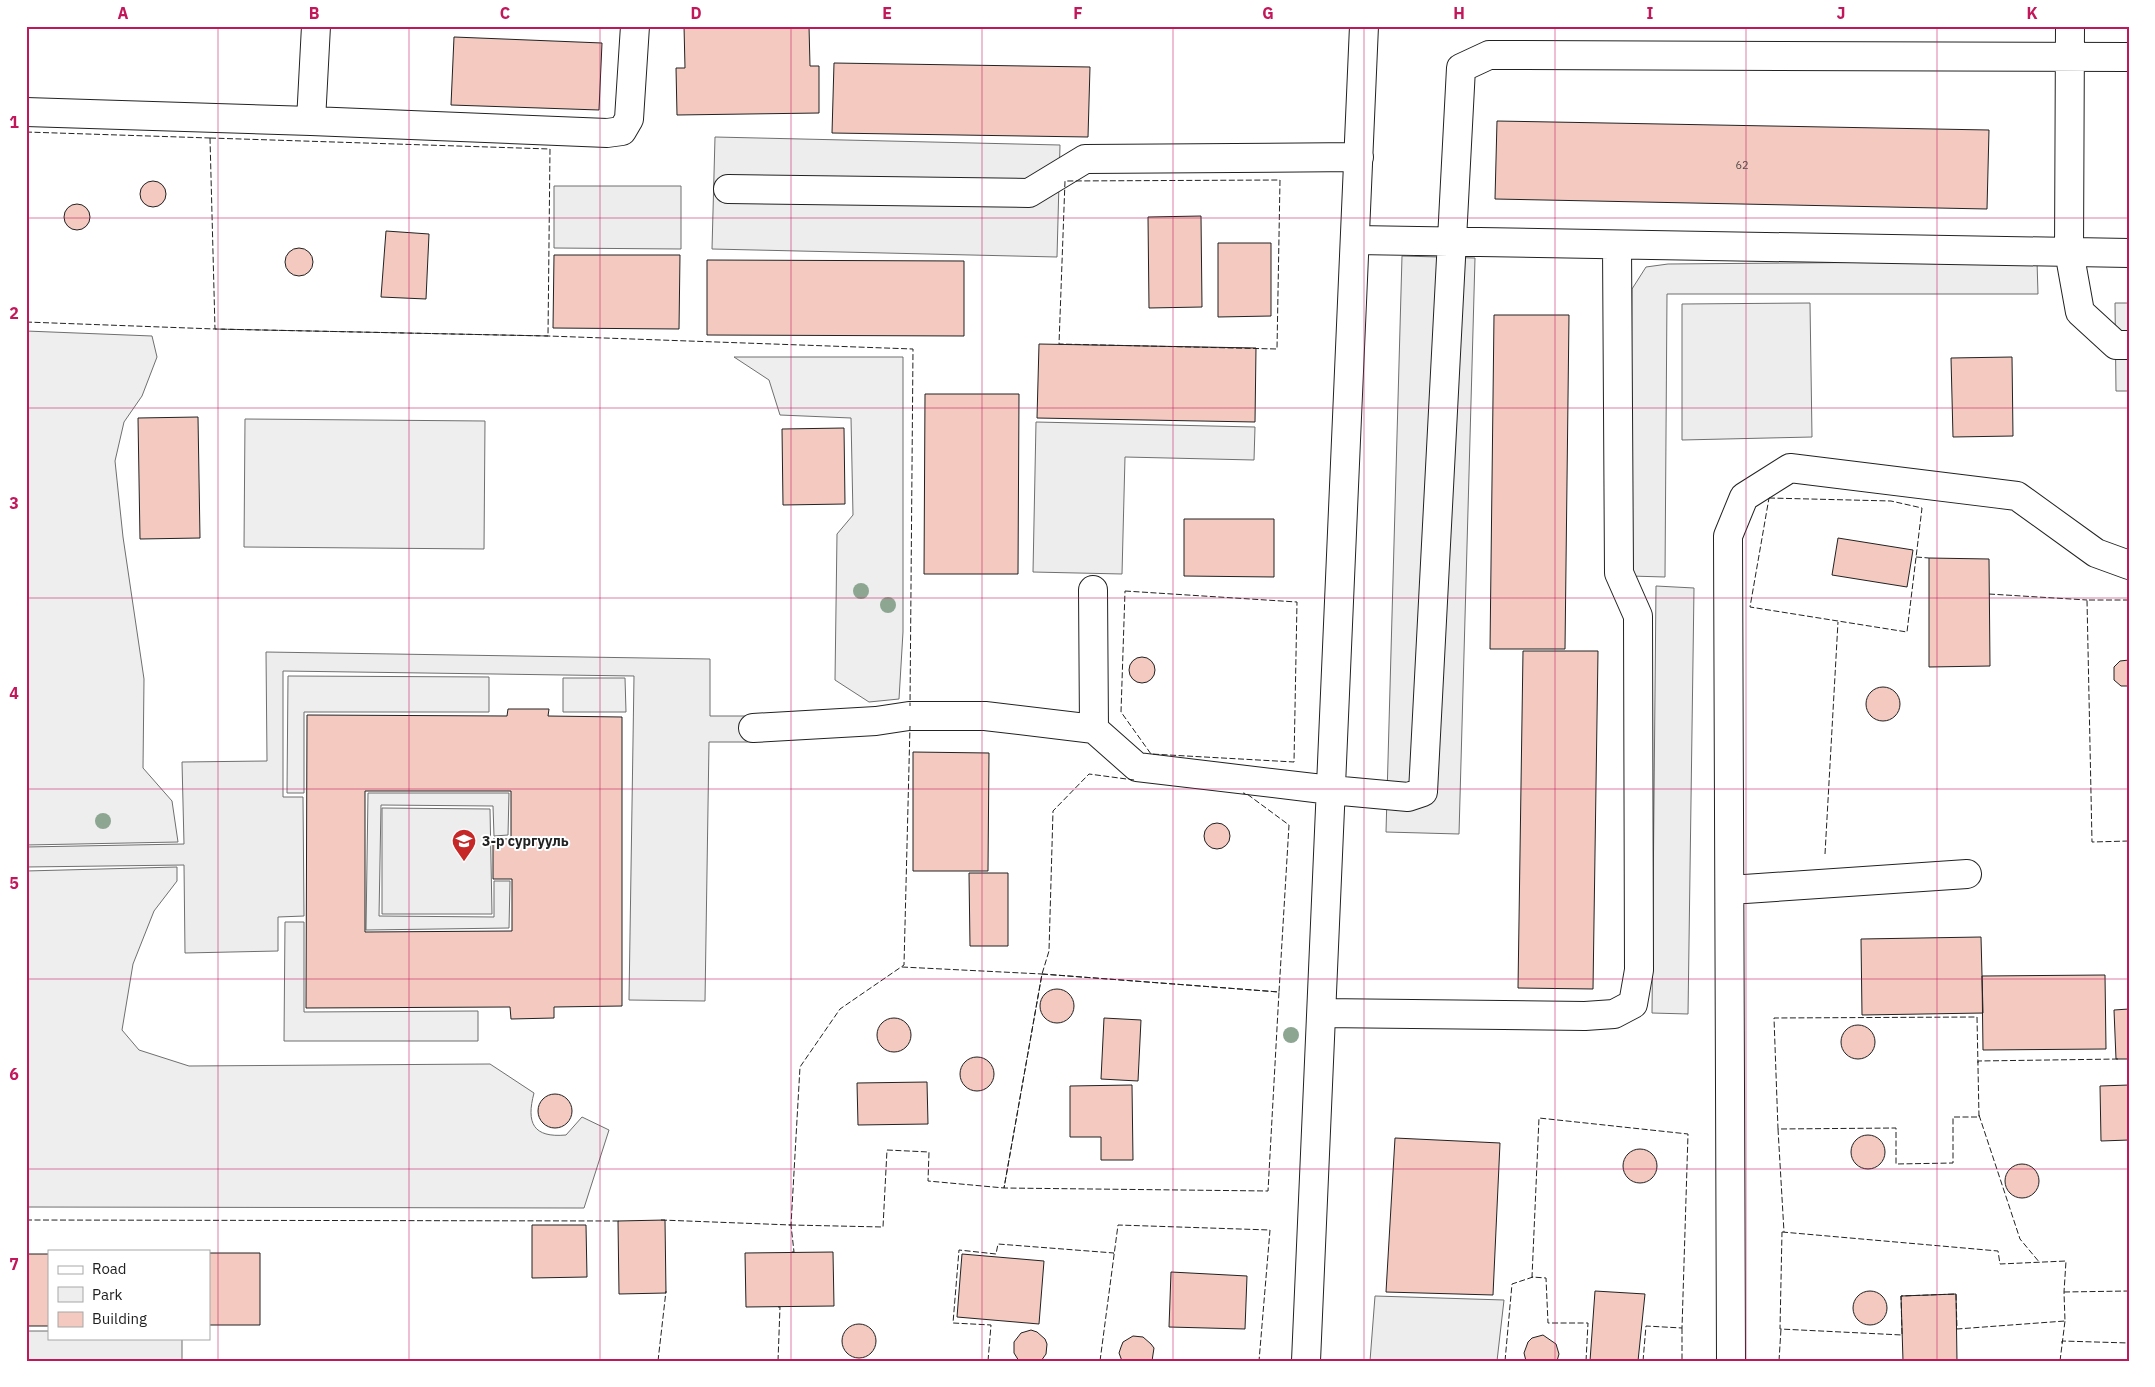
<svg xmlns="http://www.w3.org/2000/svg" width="2155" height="1387" viewBox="0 0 2155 1387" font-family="'IBM Plex Sans',sans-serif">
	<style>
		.green { fill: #eee; stroke: #6f6f6f }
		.parking { fill: #ededed; stroke: #6f6f6f }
		.building { fill: #f3c9c0; stroke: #222; fill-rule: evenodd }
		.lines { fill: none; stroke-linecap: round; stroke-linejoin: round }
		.minor-casing { stroke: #222; stroke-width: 30 }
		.minor { stroke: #fff; stroke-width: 28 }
		.fence { stroke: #222; stroke-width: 1; stroke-dasharray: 6 2.5; stroke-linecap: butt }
		.tree { fill: #8da692 }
		.grid { fill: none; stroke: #c2185b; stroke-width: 1; stroke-opacity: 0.55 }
		.labels { text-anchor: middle; stroke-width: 4; stroke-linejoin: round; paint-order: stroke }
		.number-label { font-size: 11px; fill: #564c4a }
		.poi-label { font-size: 14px; font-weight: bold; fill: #222; stroke: #fff; text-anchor: start }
		.neatline { fill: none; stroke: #c2185b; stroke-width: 2 }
		.grid-label { font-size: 16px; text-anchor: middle; font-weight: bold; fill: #c2185b }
	</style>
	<rect width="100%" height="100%" fill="#fff"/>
	<path class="green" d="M26,331L152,336L157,357L142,396L124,422L115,461L123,537L144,679L143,768L172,801L178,842L26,845Z
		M734,357H903V632L899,699L869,702L835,680L837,534L853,515L851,418L780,415L769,380Z
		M245,419L485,421L484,549L244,547Z
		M288,676L489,677V712H304V793H287Z
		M563,678H625L626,712H563Z
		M368,793H509L508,835L494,836L493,806L381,805L379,916L494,917V881H510L509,928L366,930Z
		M177,867V881L154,911L133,964L122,1030L139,1050L189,1066L490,1064L534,1093C526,1123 533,1138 566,1135L582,1117L609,1130L584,1208L26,1207V871Z
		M285,922H304V1012L478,1011V1041H284Z"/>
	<path class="parking" d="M715,137L1060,145L1057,257L712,249Z
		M554,186H681V249L554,248Z
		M1402,256L1475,258L1459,834L1386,832Z
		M2037,261L2038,294H1667L1665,577L1630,576L1632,289L1646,267L1668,264Z
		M1810,303L1812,437L1682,440V304Z
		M2115,303H2129V391H2116Z
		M1036,422L1255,427L1254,460L1125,457L1122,574L1033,572Z
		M1656,586L1694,588L1688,1014L1652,1013Z
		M266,652L710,659V716H753V742H709L705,1001L629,1000L634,676L283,671V797H303L304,916L278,917V951L185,953L184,865L26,867V847L184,844L182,762L267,761Z
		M382,808L490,809L492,914H382Z
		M1375,1296L1504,1300L1497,1361H1370Z
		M26,1331H49V1338H182V1361H26Z"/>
	<path class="building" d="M684,26H809L810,66H819V113L677,115L676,68H685Z
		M454,37L602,43L599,110L451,105Z
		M834,63L1090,67L1088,137L832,133Z
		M1497,121L1989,130L1987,209L1495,199Z
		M140 194a13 13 0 1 1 26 0a13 13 0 1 1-26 0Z
		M64 217a13 13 0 1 1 26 0a13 13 0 1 1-26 0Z
		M1201,216L1202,307L1149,308L1148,217Z
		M386,231L429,234L426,299L381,297Z
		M1218,243H1271V316L1218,317Z
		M285 262a14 14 0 1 1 28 0a14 14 0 1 1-28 0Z
		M554,255H680L679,329L553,328Z
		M707,260L964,261V336L707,335Z
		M1494,315H1569L1565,649H1490Z
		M1039,344L1256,348L1255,422L1037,418Z
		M2012,357L2013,436L1953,437L1951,358Z
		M925,394H1019L1018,574H924Z
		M198,417L200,538L140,539L138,418Z
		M844,428L845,504L783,505L782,429Z
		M1184,519H1274V577L1184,576Z
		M1838,538L1913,550L1907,587L1832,575Z
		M1929,558L1989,559L1990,666L1929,667Z
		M1523,651H1598L1593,989L1518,988Z
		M1129 670a13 13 0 1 1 26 0a13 13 0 1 1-26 0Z
		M2129,660V686H2121L2114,680V667L2120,661Z
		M1866 704a17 17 0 1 1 34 0a17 17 0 1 1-34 0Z
		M508,709H549L548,716L622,717V1006L554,1007V1018L511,1019L510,1007L306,1008L307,715L507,716ZM365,791H511V839H493V879H512V931L365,932Z
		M913,752L989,753L988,871H913Z
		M1204 836a13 13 0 1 1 26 0a13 13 0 1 1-26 0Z
		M969,873H1008V946H970Z
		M1981,937L1983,1013L1862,1015L1861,939Z
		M2105,975L2106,1049L1983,1050L1982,976Z
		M1040 1006a17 17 0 1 1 34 0a17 17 0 1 1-34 0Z
		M2129,1009V1059H2116L2114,1010Z
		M877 1035a17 17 0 1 1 34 0a17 17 0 1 1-34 0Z
		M1104,1018L1141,1020L1138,1081L1101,1079Z
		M1841 1042a17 17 0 1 1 34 0a17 17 0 1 1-34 0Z
		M960 1074a17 17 0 1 1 34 0a17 17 0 1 1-34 0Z
		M927,1082L928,1124L858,1125L857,1083Z
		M1132,1085L1133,1160H1101V1137H1070V1086Z
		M2129,1085V1140L2101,1141L2100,1086Z
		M538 1111a17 17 0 1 1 34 0a17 17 0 1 1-34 0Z
		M1851 1152a17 17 0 1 1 34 0a17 17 0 1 1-34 0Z
		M1395,1138L1500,1143L1493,1295L1386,1292Z
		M1623 1166a17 17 0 1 1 34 0a17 17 0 1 1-34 0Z
		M2005 1181a17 17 0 1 1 34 0a17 17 0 1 1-34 0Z
		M665,1220L666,1293L619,1294L618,1221Z
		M532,1225H586L587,1277L532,1278Z
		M833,1252L834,1306L746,1307L745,1253Z
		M209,1253H260V1325H209Z
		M26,1254H49V1326H26Z
		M962,1254L1044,1261L1039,1324L957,1317Z
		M1171,1272L1247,1276L1245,1329L1169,1327Z
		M1853 1308a17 17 0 1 1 34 0a17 17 0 1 1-34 0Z
		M1595,1291L1645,1294L1638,1361H1590Z
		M1956,1294L1957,1361H1903L1901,1296Z
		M842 1341a17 17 0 1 1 34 0a17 17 0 1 1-34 0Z
		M1031,1330L1037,1332L1045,1339L1047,1344L1046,1354L1041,1361H1019L1014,1353V1342L1021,1333Z
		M1543,1335L1556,1344L1559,1354L1557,1361H1526L1524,1353L1528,1342L1532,1338Z
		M1133,1336L1143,1337L1151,1344L1154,1348L1152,1361H1122L1119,1353L1121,1347L1123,1342Z"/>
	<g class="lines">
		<defs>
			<path id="minor" d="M316,26L311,121L607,133L622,131L629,119L635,26
				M2070,26L2069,251L2080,312L2116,345H2129
				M26,112L311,121
				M728,189L1029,193L1085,159L1359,157
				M1356,240L2129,253
				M1093,590L1094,729L1137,767L1331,790L1408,797L1423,792L1461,68L1489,55L2129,57
				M753,728L876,721L909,716H985L1094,729
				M1730,890L1967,874
				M1322,1013L1585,1016L1614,1014L1633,1004L1639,970L1638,616L1619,573L1617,246
				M1306,1361L1364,26
				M1731,1361L1728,536L1744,497L1790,468L2017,496L2096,553L2129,565"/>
		</defs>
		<use href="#minor" class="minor-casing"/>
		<use href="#minor" class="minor"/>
		<path class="fence" d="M26,132L210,138
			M210,138L550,149L548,336L215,329Z
			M1280,180L1277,349L1059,344L1065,181Z
			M26,322L215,329L548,336L913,349L910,706
			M1769,498L1891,501L1922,508L1907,632L1750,607Z
			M1916,557L1929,558
			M1125,591L1297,602L1294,762L1151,754L1121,712Z
			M1989,594L2087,600
			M2129,600H2087L2092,842L2129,841
			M1825,854L1838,622
			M902,967L1042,974
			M1042,974L1279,992L1289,825L1247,794L1243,793
			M1042,974L1279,992L1268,1191L1004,1188Z
			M1977,1017L1979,1117H1953V1163L1896,1164V1128L1778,1129L1774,1018Z
			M1978,1063V1061L2119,1059
			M1979,1115L2020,1239L2040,1263
			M1778,1129L1784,1232
			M26,1220L621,1221
			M661,1220L791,1225L800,1067L840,1009L904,965L910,726
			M791,1224V1225L883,1227L887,1150L929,1152L928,1181L1004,1188L1042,974L1049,951L1053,811L1089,774L1134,780
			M789,1225H791L794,1252H790
			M1782,1232L1998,1251L2000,1264L2066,1261L2064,1292L2065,1321L1957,1329L1956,1294L1901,1296L1902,1335L1780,1329Z
			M2064,1292L2129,1291
			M1682,1328V1361
			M2062,1343V1341L2129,1343
			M658,1361L666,1291
			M778,1361L780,1307H778
			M988,1361L991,1325L953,1323L959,1250L996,1254L998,1244L1114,1253L1113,1254
			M1100,1361L1118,1225L1270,1230L1259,1361
			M1505,1361L1512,1284L1533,1277
			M1586,1361L1588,1323H1548L1546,1278L1532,1277L1539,1118L1688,1134L1682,1328L1646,1326L1643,1361
			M1779,1361L1781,1329
			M2060,1361L2065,1321L2063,1322"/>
	</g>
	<g class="tree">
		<circle cx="861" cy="591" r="8"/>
		<circle cx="888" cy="605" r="8"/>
		<circle cx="103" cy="821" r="8"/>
		<circle cx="1291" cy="1035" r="8"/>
	</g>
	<path class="grid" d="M218,26V1361M409,26V1361M600,26V1361M791,26V1361M982,26V1361M1173,26V1361M1364,26V1361M1555,26V1361M1746,26V1361M1937,26V1361M26,218H2129M26,408H2129M26,598H2129M26,789H2129M26,979H2129M26,1169H2129"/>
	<defs>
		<symbol id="school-pin" viewBox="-11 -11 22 30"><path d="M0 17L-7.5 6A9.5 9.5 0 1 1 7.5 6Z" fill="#c62828" stroke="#fff"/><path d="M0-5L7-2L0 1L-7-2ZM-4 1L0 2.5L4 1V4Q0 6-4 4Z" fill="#fff"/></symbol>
	</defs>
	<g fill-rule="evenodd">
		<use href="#school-pin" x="450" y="827" width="28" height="38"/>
	</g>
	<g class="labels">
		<g class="number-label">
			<text x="1742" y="169">62</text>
		</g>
		<g class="poi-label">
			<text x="482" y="846">3-р сургууль</text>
		</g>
	</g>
	<rect width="2155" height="1387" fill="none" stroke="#ffffff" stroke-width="55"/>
	<rect x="48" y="1250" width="162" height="90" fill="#ffffff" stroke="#a7a7a7"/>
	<rect x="58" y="1266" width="25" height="8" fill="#ffffff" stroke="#a7a7a7"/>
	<text x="92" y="1274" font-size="15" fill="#222222">Road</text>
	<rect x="58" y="1287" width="25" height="15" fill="#eeeeee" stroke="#a7a7a7"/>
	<text x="92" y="1300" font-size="15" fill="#222222">Park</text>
	<rect x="58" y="1312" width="25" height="15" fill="#f3c9c0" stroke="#a7a7a7"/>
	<text x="92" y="1324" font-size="15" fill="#222222">Building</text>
	<rect x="28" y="28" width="2100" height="1332" class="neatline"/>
	<g class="grid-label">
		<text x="123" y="19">A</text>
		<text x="314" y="19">B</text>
		<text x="505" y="19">C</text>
		<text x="696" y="19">D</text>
		<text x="887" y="19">E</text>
		<text x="1078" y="19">F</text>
		<text x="1268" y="19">G</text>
		<text x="1459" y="19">H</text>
		<text x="1650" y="19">I</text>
		<text x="1841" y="19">J</text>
		<text x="2032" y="19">K</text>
		<text x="14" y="128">1</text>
		<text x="14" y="319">2</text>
		<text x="14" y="509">3</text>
		<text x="14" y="699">4</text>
		<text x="14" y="889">5</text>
		<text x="14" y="1080">6</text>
		<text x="14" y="1270">7</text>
	</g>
</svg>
